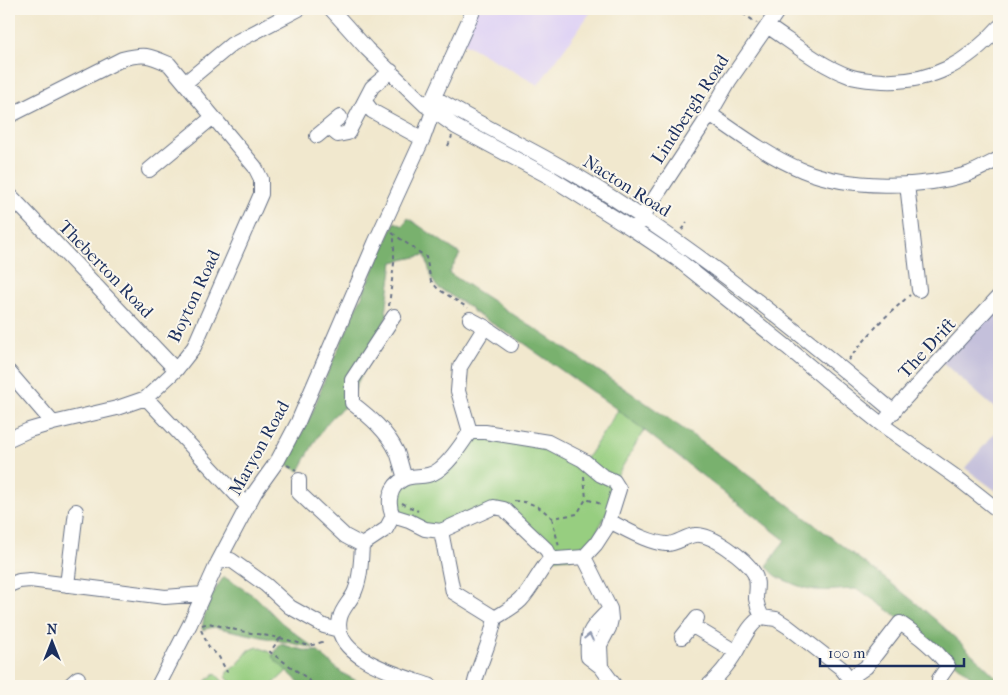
<svg xmlns="http://www.w3.org/2000/svg" width="1008" height="695" viewBox="0 0 1008 695" font-family="'IM FELL French Canon',serif">
	<style>
		.built { fill: #e0d4f4 }
		.industrial { fill: #c4c0db }
		.green { fill: #97ce80; stroke: #597e6f }
		.forest { fill: #79b16e; stroke: #4a7066 }
		.lines { fill: none; stroke-linecap: round; stroke-linejoin: round }
		.minor-casing { stroke: #667085; stroke-width: 16 }
		.path { stroke: #667085; stroke-width: 2; stroke-dasharray: 4 4; stroke-linecap: butt }
		.minor { stroke: #fff; stroke-width: 14 }
		.oneway { stroke: #8d97ae }
		.labels { text-anchor: middle; stroke-width: 4; stroke-linejoin: round; paint-order: stroke }
		.street-label { font-size: 18px; fill: #1b2f5e; stroke: #fbf7ec }
	</style>
	<rect width="100%" height="100%" fill="#fbf7ec"/>
	<filter id="ink" filterUnits="userSpaceOnUse"><feTurbulence type="fractalNoise" baseFrequency=".02" numOctaves="2"/><feDisplacementMap in="SourceGraphic" scale="10" xChannelSelector="R" yChannelSelector="G"/><feConvolveMatrix kernelMatrix="1 2 1 2 8 2 1 2 1" color-interpolation-filters="sRGB"/></filter>
	<filter id="wash" filterUnits="userSpaceOnUse"><feTurbulence type="fractalNoise" baseFrequency=".0096" numOctaves="4" result="noise"/><feDisplacementMap in="SourceGraphic" scale="20" xChannelSelector="R" yChannelSelector="G"/><feGaussianBlur stdDeviation="1.12" result="paint"/><feColorMatrix in="noise" values="0 0 0 0 0 0 0 0 0 0 0 0 0 0 0 0 0 1.4 0 .05"/><feComposite in="paint" operator="in"/></filter>
	<g filter="url(#wash)">
		<rect width="100%" height="100%" fill="#f1e8ce"/>
		<path class="built" d="M470,9H593L538,85L460,41Z"/>
		<path class="industrial" d="M999,296V412L941,361Z
			M999,428V493L965,468Z"/>
		<path class="green" d="M618,410L644,430L614,481L619,489L584,557L557,559L504,509L441,531L393,516L391,491L426,477L470,432L548,442L583,460L589,455Z
			M258,647L270,652L288,670L271,686H234L226,677L227,672L237,665L249,650Z
			M215,673L227,686H201Z"/>
		<path class="forest" d="M408,218L460,254L449,273C580,357 709,443 832,538C860,560 889,581 916,603C945,627 972,654 999,680V686H982L922,634L861,591L855,589C828,590 815,594 789,582C779,578 773,575 767,566L785,540L618,410L527,346V345L472,311L471,308L437,287L432,279L425,255L393,262L386,311L388,314L348,405C324,418 312,448 299,471L286,464L313,411L324,381L395,222L403,226Z
			M224,577L256,597L282,623L314,648L214,627L202,630C203,613 213,590 224,577Z
			M280,644L307,651H317L342,673L366,686H303L272,657Z"/>
	</g>
	<g filter="url(#ink)">
		<g class="lines">
			<defs>
				<path id="minor" d="M331,9L367,49L425,105L456,127L548,176L634,230L677,259L787,347L825,379L881,424L956,477L999,511
					M767,26C793,43 819,65 849,76C859,80 871,80 883,81C932,83 967,63 999,27
					M185,83L232,44L299,9
					M434,97L474,9
					M365,102L372,111L423,139
					M425,105L434,97C483,127 535,150 584,180C693,246 796,330 894,412
					M710,114C737,133 771,158 802,170C848,189 920,189 968,174C978,170 989,164 999,159
					M9,116L122,59C144,53 149,55 169,64L255,167L261,179V194L194,347L176,370L146,398L117,408L53,423L29,430L9,439
					M328,127L338,135L348,133L372,87L391,71
					M317,136L340,117
					M149,170L213,117
					M907,184L919,290
					M9,194L176,370
					M637,225L710,114L729,81L779,9
					M394,316L352,380V403C370,417 387,431 397,452C400,460 402,470 405,478
					M470,319L485,327L511,345
					M9,372L53,423
					M146,398L247,506
					M887,418L999,296
					M470,432H485L548,442L583,460L601,475L614,481L619,489L607,527L596,544L584,557L557,559L551,558L547,550L504,509L494,507L441,531L425,529L409,521L393,516C387,503 389,486 404,479C414,474 426,479 437,471C451,462 461,444 470,432Z
					M470,432L458,391L460,367L485,327
					M299,480V493L345,536L362,545
					M393,516L386,529L362,545C361,560 361,577 355,591C351,601 342,608 340,618C330,658 403,676 431,686
					M609,521C626,529 646,542 666,544C675,545 685,536 695,535C711,533 746,559 754,573C759,582 756,590 756,599C757,605 759,611 762,617
					M441,531L453,592L495,618
					M584,557L610,609L611,619L609,628L600,645L601,667
					M218,562L231,560L266,585L290,607L324,626L339,630
					M9,585L19,581L30,580L165,597L203,594
					M67,585L76,511
					M610,609C592,628 586,629 588,657L601,667L615,686
					M691,625L736,652
					M682,637L697,618
					M850,678L866,667L900,623C919,636 935,648 948,666L939,679
					M69,686L78,678
					M158,686L190,624L218,562L255,492L278,460L298,422L375,243L424,136L433,111
					M474,686C479,663 491,642 495,618C504,612 514,607 521,600C533,587 539,571 551,558
					M708,686C719,676 728,665 736,652C743,640 749,624 762,617L776,619L787,626L841,668L855,686"/>
			</defs>
			<use href="#minor" class="minor-casing"/>
			<path class="path" d="M736,9L757,23
				M448,146L452,136
				M682,230L687,224L686,222
				M392,233L426,257L431,281L438,289L468,308
				M389,306L394,263V234
				M848,360L881,321L910,295
				M287,465L296,470
				M584,476L586,499
				M514,501C532,502 539,506 552,518L577,514L586,499L601,504
				M402,503L418,511
				M552,518L559,547
				M202,625L209,623L240,631L280,638L310,646L322,642V638
				M201,630L209,647L219,657L227,672
				M280,638L270,652L304,676L315,686"/>
			<use href="#minor" class="minor"/>
		</g>
		<defs><path id="oneway-chevron" d="M-2-3.5L2.5 0L-2 3.5" fill="none" stroke-width="1.6" stroke-linecap="round" stroke-linejoin="round" transform="scale(1.25)"/></defs>
		<use class="oneway" href="#oneway-chevron" transform="translate(589 637) rotate(-77)"/>
	</g>
	<g class="labels">
		<g class="street-label">
			<text transform="translate(690 109) rotate(-57)" y="6">Lindbergh Road</text>
			<text transform="translate(627 186) rotate(32)" y="6">Nacton Road</text>
			<text transform="translate(106 269) rotate(46)" y="6">Theberton Road</text>
			<text transform="translate(194 296) rotate(-65)" y="6">Boyton Road</text>
			<text transform="translate(927 348) rotate(-47)" y="6">The Drift</text>
			<text transform="translate(259 448) rotate(-61)" y="6">Maryon Road</text>
		</g>
	</g>
	<rect width="1008" height="695" fill="none" stroke="#fbf7ec" stroke-width="30"/>
	<g transform="translate(52 642)" stroke="#fbf7ec" stroke-width="4" paint-order="stroke">
	<path d="M0-4L9 19L0 12L-9 19Z" fill="#1b2f5e"/>
	<text y="-8" font-size="14" font-weight="bold" text-anchor="middle" fill="#1b2f5e">N</text>
	</g>
	<path d="M820 658v8h144v-8" fill="none" stroke="#1b2f5e" stroke-width="2.5"/>
	<text x="828" y="658" font-size="15" fill="#1b2f5e" stroke="#fbf7ec" stroke-width="4" paint-order="stroke">100 m</text>
</svg>
